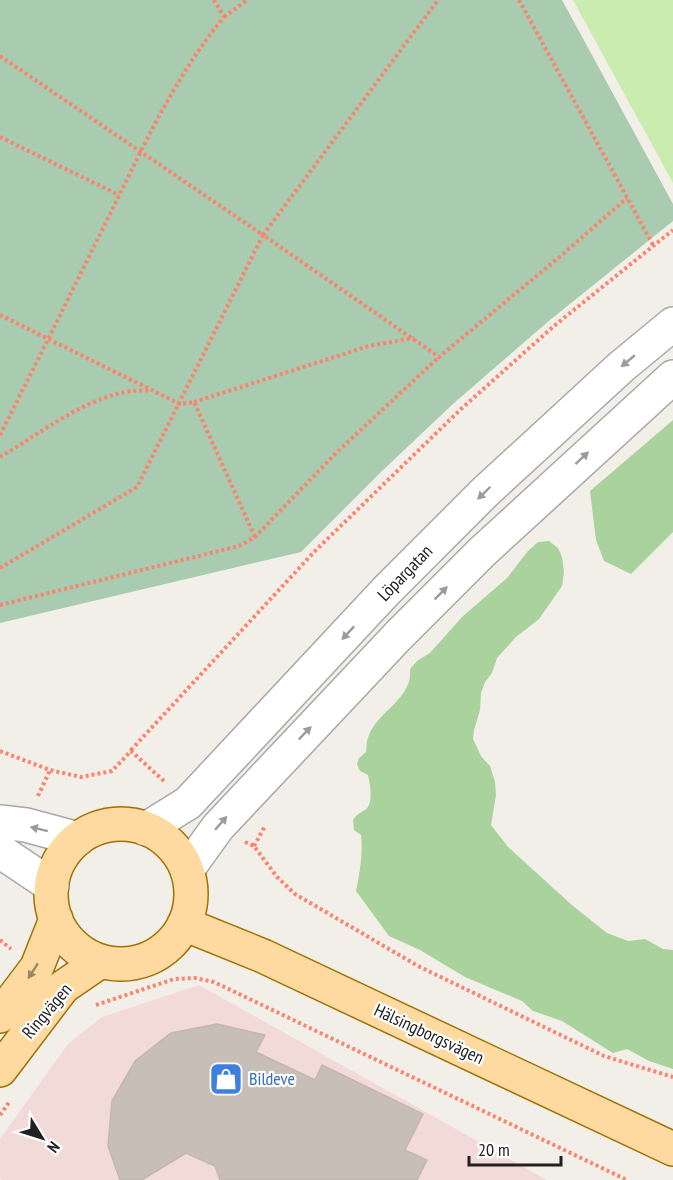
<svg xmlns="http://www.w3.org/2000/svg" width="673" height="1180" viewBox="0 0 673 1180" font-family="'PT Sans Narrow',sans-serif">
	<style>
		.commercial { fill: #f2dad8 }
		.grass { fill: #caecae }
		.forest { fill: #aad29c }
		.cemetery { fill: #a9cbaf }
		.building { fill: #c7beb7; stroke: #c4b7aa; stroke-width: 1.5 }
		.lines { fill: none; stroke-linecap: round; stroke-linejoin: round }
		.minor-casing { stroke: #a8a8a8; stroke-width: 36 }
		.major-casing { stroke: #9f7100; stroke-width: 36 }
		.path { stroke: #fc836e; stroke-width: 4; stroke-dasharray: 3 3; stroke-linecap: butt }
		.minor { stroke: #fff; stroke-width: 33 }
		.major { stroke: #fedaa1; stroke-width: 33 }
		.oneway { fill: #9b9b9b }
		.oneway2 { fill: #9b8767 }
		.labels { text-anchor: middle; stroke-width: 4.5; stroke-linejoin: round; paint-order: stroke }
		.street-label { font-size: 18px; fill: #212121; stroke: #fff }
		.shop-label { font-size: 18px; fill: #366cbe; stroke: #fff; text-anchor: start }
	</style>
	<rect width="100%" height="100%" fill="#f2efe8"/>
	<path class="commercial" d="M199,985L547,1180H2L0,1177V1139L68,1044L102,1017Z"/>
	<path class="grass" d="M573,0H673V183Z"/>
	<path class="forest" d="M673,420V532L631,574L604,561L596,540L590,491Z
		M549,541L558,548L562,557L564,572L562,586L539,619L516,637L497,658L492,673L485,682L481,693L480,710L474,730L473,739L481,756L490,766L495,782L496,795L491,825L508,847L573,906L607,933L628,941L645,939L663,949L673,950V1069L649,1061L627,1049L613,1053L562,1021L533,1011L522,1001L465,977L420,950L389,936L356,891C360,872 363,854 361,835L354,830L353,820C357,814 359,814 365,810C374,804 370,784 368,775L360,771L357,764L359,758L366,752C367,748 366,742 368,738C376,711 413,700 410,669L417,661L430,653L462,617L507,578L528,551L538,542Z"/>
	<path class="cemetery" d="M0,0H562L673,204V221L550,320L454,403L382,471L301,552L0,623Z"/>
	<path class="building" d="M217,1024L265,1035L256,1052L315,1080L322,1065L423,1114L405,1150L427,1160L417,1180H220L215,1166L186,1153L142,1180H120L108,1146L112,1101L135,1061L171,1033Z"/>
	<g class="lines">
		<defs>
			<path id="minor" d="M0,822L26,825L78,839
				M146,829L188,803L387,590L485,492L621,367L673,324
				M0,851L52,886
				M187,870L218,827L398,636L482,552L673,377"/>
			<path id="major" d="M51 894a70 70 0 1 1 140 0a70 70 0 1 1-140 0Z
				M184,924L263,956L673,1149
				M0,1016L37,967L56,919
				M0,1070L63,987L101,961"/>
		</defs>
		<use href="#minor" class="minor-casing"/>
		<use href="#major" class="major-casing"/>
		<path class="path" d="M519,0L653,245
			M224,17L247,0
			M0,56L263,235L438,0
			M0,137L119,195
			M0,315L180,404L194,402L255,537
			M194,402L369,346L414,338
			M0,435C38,360 75,285 112,210C145,143 176,75 224,17L214,0
			M0,457C42,433 100,385 150,391
			M0,568L137,487L263,235L439,357L563,254L627,198
			M0,605L239,546L255,537L335,454L439,357
			M131,750L314,552L461,409L554,326L673,230
			M0,751L50,770L81,777L112,771L131,751L165,782
			M38,796L50,770
			M245,842L254,846L277,877L295,894L418,966L604,1056L673,1077
			M254,846L265,826
			M0,940L11,949
			M96,1005L174,979L195,978L214,982L627,1180
			M0,1115L10,1101"/>
		<use href="#minor" class="minor"/>
		<use href="#major" class="major"/>
	</g>
	<defs><path id="oneway-solid" d="M-6-.8H1V-3.2L6.5 0L1 3.2V.8H-6Z" transform="scale(1.5)"/></defs>
	<g class="oneway">
		<use href="#oneway-solid" transform="translate(628 361) rotate(140)"/>
		<use href="#oneway-solid" transform="translate(582 458) rotate(-43)"/>
		<use href="#oneway-solid" transform="translate(484 493) rotate(136)"/>
		<use href="#oneway-solid" transform="translate(441 593) rotate(-45)"/>
		<use href="#oneway-solid" transform="translate(348 633) rotate(133)"/>
		<use href="#oneway-solid" transform="translate(305 733) rotate(-46)"/>
		<use href="#oneway-solid" transform="translate(221 823) rotate(-49)"/>
		<use href="#oneway-solid" transform="translate(39 829) rotate(-166)"/>
	</g>
	<use class="oneway2" href="#oneway-solid" transform="translate(33 971) rotate(123)"/>
	<defs>
		<symbol id="shop-square" viewBox="-11 -11 22 22"><rect x="-9" y="-9" width="18" height="18" rx="4" fill="#3f7fe0" stroke="#fff"/><path d="M-5-2.5h2.3a2.7 3.5 0 0 1 5.4 0H5L5.5 6h-11ZM-1.5-2.5h3a1.5 2.3 0 0 0-3 0Z" fill="#fff"/></symbol>
	</defs>
	<g fill-rule="evenodd">
		<use href="#shop-square" x="207" y="1060" width="38" height="38"/>
	</g>
	<g class="labels">
		<g class="street-label">
			<text transform="translate(405 573) rotate(-46)" y="6">Löpargatan</text>
			<text transform="translate(47 1011) rotate(-50)" y="6">Ringvägen</text>
			<text transform="translate(429 1034) rotate(25)" y="6">Hälsingborgsvägen</text>
		</g>
		<g class="shop-label">
			<text x="249" y="1085">Bildeve</text>
		</g>
	</g>
	<g transform="translate(42 1138) rotate(128)" stroke="#ffffff" stroke-width="4.5" paint-order="stroke">
	<path d="M0-4.5L10 22L0 15L-10 22Z" fill="#212121"/>
	<text y="-9" font-size="16" font-weight="bold" text-anchor="middle" fill="#212121">N</text>
	</g>
	<path d="M469 1156v9h92v-9" fill="none" stroke="#212121" stroke-width="3"/>
	<text x="478" y="1156" font-size="18" fill="#212121" stroke="#ffffff" stroke-width="4.5" paint-order="stroke">20 m</text>
</svg>
